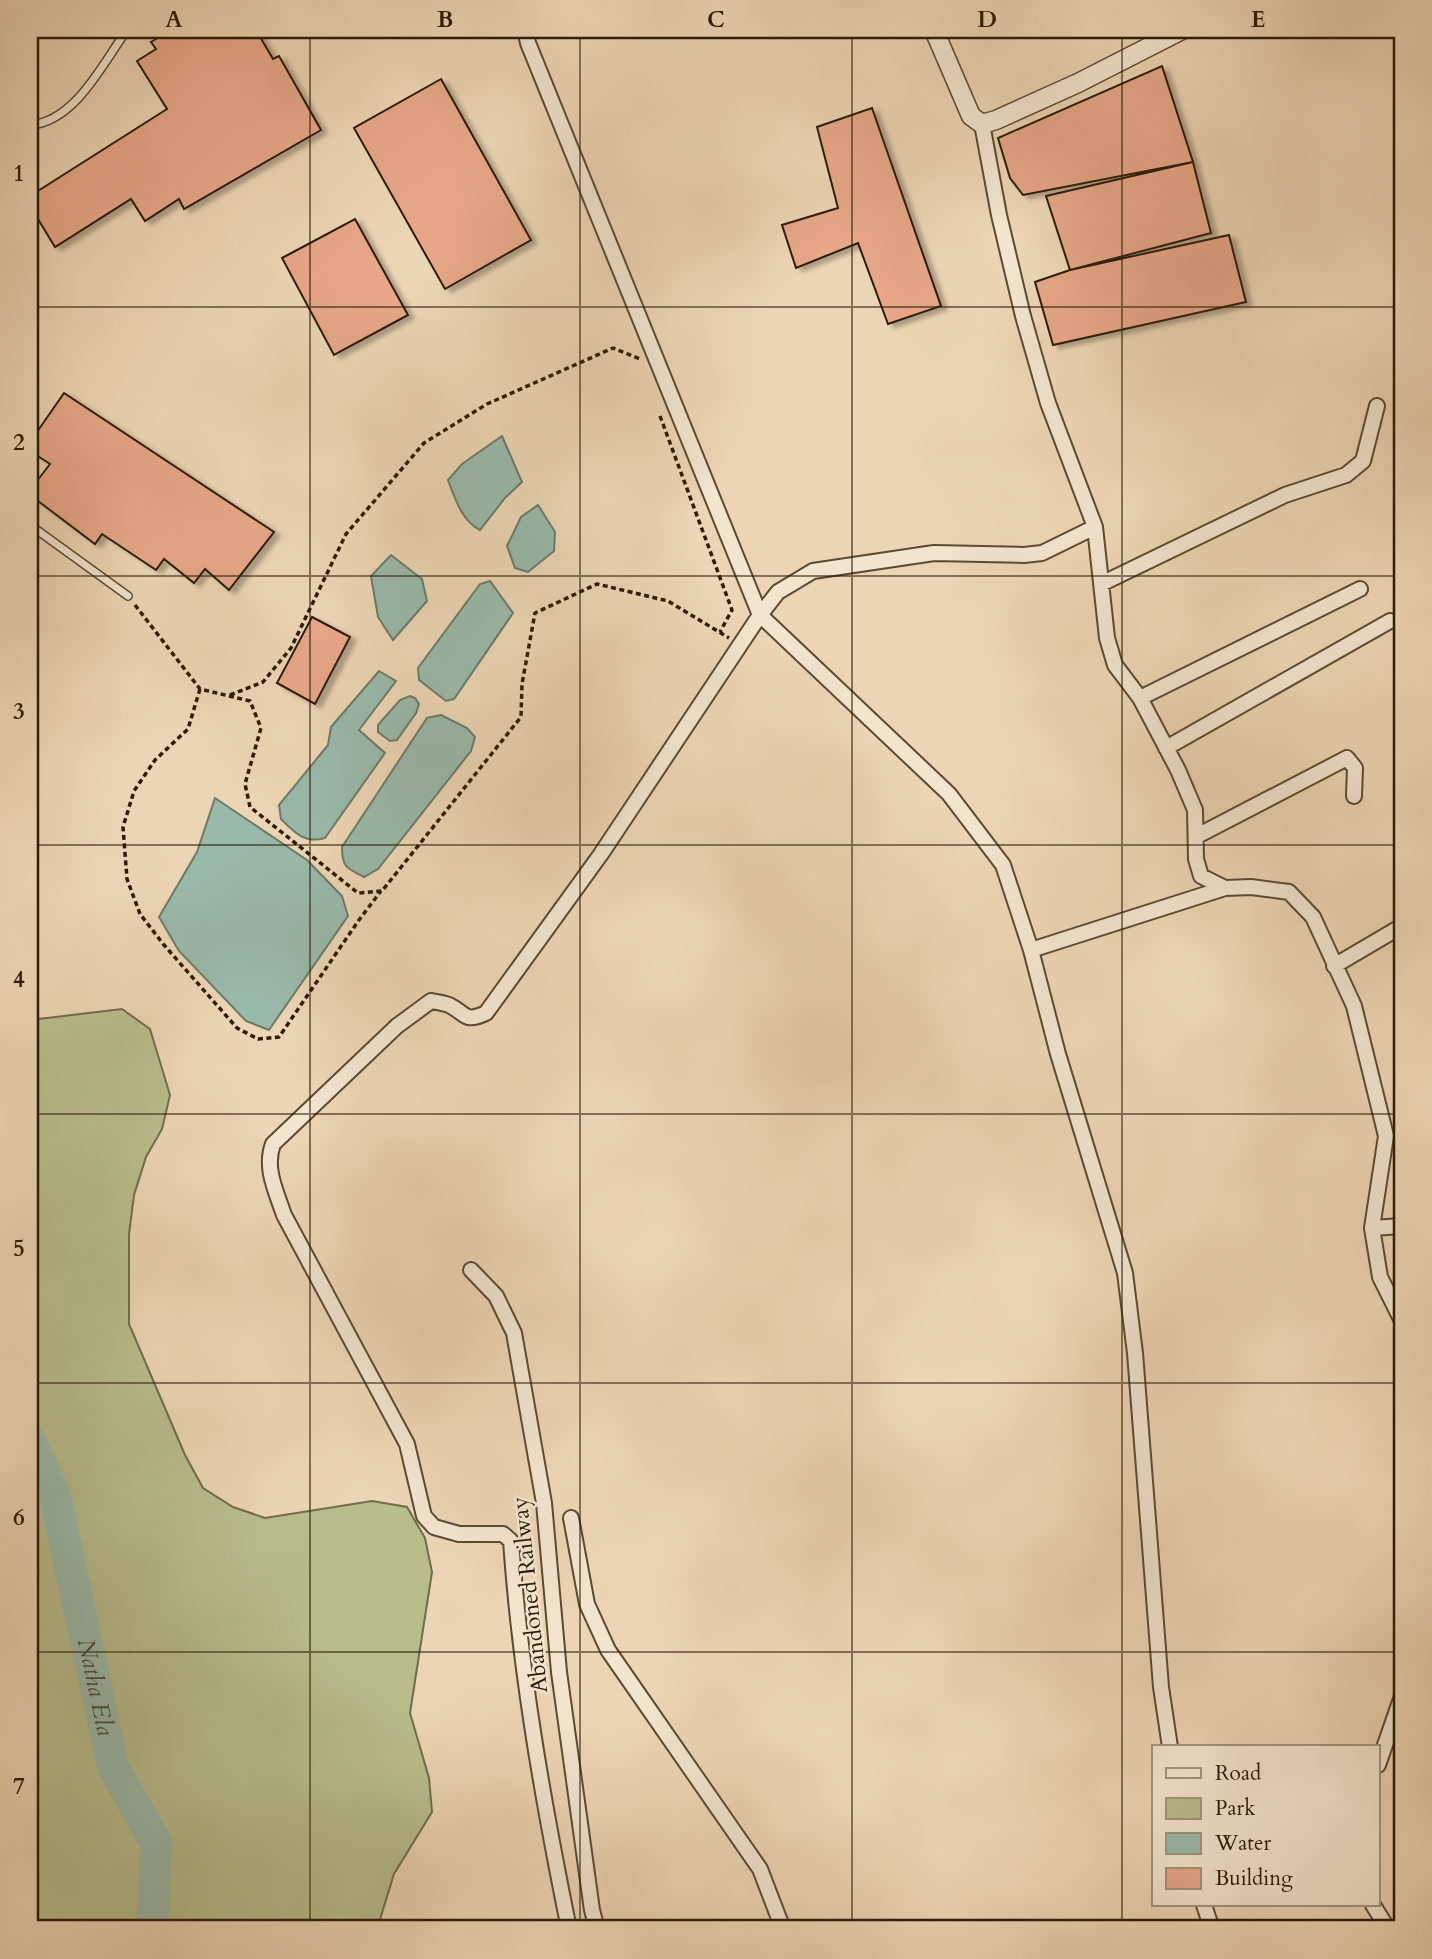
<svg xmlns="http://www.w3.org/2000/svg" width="1432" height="1959" viewBox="0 0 1432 1959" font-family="Cardo,serif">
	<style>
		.green { fill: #b8bd8d; stroke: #726c4a; stroke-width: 2 }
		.water { fill: #99b9aa; stroke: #6d7a69; stroke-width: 2 }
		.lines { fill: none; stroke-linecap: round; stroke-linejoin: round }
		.river { stroke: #99b9aa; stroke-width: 32 }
		.building { fill: #e7a788; stroke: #2b1b07; stroke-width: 2; filter: url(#shadow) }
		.service-casing { stroke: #5b4a32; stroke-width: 10 }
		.minor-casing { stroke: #5b4a32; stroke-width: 18 }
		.tertiary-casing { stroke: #5b4a32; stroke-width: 21 }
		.path { stroke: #2b1b07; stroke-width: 3.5; stroke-dasharray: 5 3.5; stroke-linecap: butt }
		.service { stroke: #f3e4ce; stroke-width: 7 }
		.minor { stroke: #f3e4ce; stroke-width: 14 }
		.tertiary { stroke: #f3e4ce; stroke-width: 18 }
		.grid { fill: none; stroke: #2b1b07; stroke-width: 2; stroke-opacity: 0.55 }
		.labels { text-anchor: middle; stroke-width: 5; stroke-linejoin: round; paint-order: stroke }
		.street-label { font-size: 23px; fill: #2b1b07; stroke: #f3e4ce }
		.water-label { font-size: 24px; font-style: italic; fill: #4c4a38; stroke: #f3e4ce }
		.neatline { fill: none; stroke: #2b1b07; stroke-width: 2.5 }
		.grid-label { font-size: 23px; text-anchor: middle; font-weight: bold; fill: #2b1b07 }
	</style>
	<defs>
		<filter id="shadow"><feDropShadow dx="6" dy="3.5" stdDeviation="2" flood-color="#0004"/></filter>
	</defs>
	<rect width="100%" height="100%" fill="#ecd5b4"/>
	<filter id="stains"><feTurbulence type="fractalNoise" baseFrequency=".00286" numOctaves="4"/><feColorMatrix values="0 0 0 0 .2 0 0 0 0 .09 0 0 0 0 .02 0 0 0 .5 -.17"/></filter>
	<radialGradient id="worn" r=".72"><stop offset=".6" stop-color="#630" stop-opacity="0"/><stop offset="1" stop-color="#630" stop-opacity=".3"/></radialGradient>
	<path class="green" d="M122,1009L150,1029L170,1095L162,1129L146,1157L134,1195L129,1234V1324L185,1455L203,1488L233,1507L265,1518L372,1501L407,1507L425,1538L432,1572L410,1713L429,1778L432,1812L394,1874L377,1929H40L30,1900V1020Z"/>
	<path class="water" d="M502,436L522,482L505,498L480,530C462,521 455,499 448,480L462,464Z
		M538,505L555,532L554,551L528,572L515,568L507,546L521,517Z
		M391,555L422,579L427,601L393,640L378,617L371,576Z
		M490,581L513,613L454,699L446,701L419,680L418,668L480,584Z
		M379,671L396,681L359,730L385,753L325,838C305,844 295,833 281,819L279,805L328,745L331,727Z
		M410,696L415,698L419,704L416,713L397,740L390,741L378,732V725L400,700Z
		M441,715L467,728L475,737L471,751L378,869L364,877C347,868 342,868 342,847L427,718Z
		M215,798L307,860L342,896L348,916L269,1030L246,1021L179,951L159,917L197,852Z"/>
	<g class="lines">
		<path class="river" id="s1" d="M30,1441L55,1495L113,1767L156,1843L152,1929"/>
	</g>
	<path class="building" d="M171,30H256L273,59L279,56L321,130L184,209L179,199L145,221L131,199L55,247L30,206V196L167,109L137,61L156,49L151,42Z
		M1162,66L1193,162L1023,195L1010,178L998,138Z
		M441,79L531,240L445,289L354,128Z
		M872,108L941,306L888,324L858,243L796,268L782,225L838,208L817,127Z
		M1193,162L1211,233L1070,270L1046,196Z
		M355,219L408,315L334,355L282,258Z
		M1229,235L1246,302L1053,345L1035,282L1070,270Z
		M64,393L274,532L229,590L205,569L194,583L164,559L156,570L102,534L95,544L30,495V490L50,464L30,451V442Z
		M312,617L350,637L315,704L277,683Z"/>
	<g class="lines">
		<defs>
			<path id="service" d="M30,125C75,122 103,63 127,30
				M30,525L128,596"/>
			<path id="minor" d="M525,30L528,43L760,615L949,794L1003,865L1031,950L1058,1054L1125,1273L1135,1353L1161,1687L1170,1747
				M982,124L999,215L1023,316L1048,403L1095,527L1107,638L1115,665L1140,698L1178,770L1195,810L1196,859L1201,876L1225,888L1251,887L1289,892L1313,917L1354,1006L1386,1136L1372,1228L1380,1277L1402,1321
				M1101,584L1285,495L1346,475L1363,461L1377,406
				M1140,698L1360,589
				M1166,748L1390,621
				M1197,836L1347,758L1355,768L1354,796
				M1031,950L1225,888
				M1334,966L1402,926
				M1372,1228L1402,1226
				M471,1270L496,1296L514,1333L544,1503L559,1672L592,1910L597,1929
				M571,1518L587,1604L608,1650L760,1869L783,1929
				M1378,1765L1402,1696
				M1204,1905L1212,1929
				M1373,1905L1388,1929
				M569,1929C543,1801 520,1671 511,1541L503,1534H459L434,1527L424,1516L407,1444L284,1215C276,1191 264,1168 273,1144L397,1026L431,1001C437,1002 444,1003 449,1005C467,1014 464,1023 486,1013L601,854L760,615L778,592L813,571L934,553L1024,555L1042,553L1095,527"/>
			<path id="tertiary" d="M934,30L971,116L982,124L996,120L1078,83L1182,30"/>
		</defs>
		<use href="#service" class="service-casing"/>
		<use href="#minor" class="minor-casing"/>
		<use href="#tertiary" class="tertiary-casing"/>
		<path class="path" d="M660,416L732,610L720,632
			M135,605L200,689L250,701L261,728L245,784L250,807L358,893L382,891L521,717L522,684L535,613L597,584L668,601L729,638
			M200,689L188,729L155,760L134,791L123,827L127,879L140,914L164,945L237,1028L258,1039L279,1037L359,920L381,891
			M230,695L263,682L291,648L346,534L424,443L487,404L613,348L640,359"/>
		<use href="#service" class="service"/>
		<use href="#minor" class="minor"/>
		<use href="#tertiary" class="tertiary"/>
	</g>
	<path class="grid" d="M310,30V1929M580,30V1929M852,30V1929M1122,30V1929M30,307H1402M30,576H1402M30,845H1402M30,1114H1402M30,1383H1402M30,1652H1402"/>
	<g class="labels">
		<g class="street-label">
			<text transform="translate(529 1595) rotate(-96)" y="8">Abandoned Railway</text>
		</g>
		<g class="water-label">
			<text dy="8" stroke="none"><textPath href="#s1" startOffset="256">Natha Ela</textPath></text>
		</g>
	</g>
	<rect width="1432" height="1959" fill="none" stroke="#ecd5b4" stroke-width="77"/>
	<rect x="1152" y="1745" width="228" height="161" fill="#f3e4ce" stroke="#a3947e" stroke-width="2"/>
	<rect x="1166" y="1768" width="35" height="10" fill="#f3e4ce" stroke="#a3947e" stroke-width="2"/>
	<text x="1215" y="1780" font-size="21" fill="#2b1b07">Road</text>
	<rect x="1166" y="1798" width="35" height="21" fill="#b8bd8d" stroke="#a3947e" stroke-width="2"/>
	<text x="1215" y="1815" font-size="21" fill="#2b1b07">Park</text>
	<rect x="1166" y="1833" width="35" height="21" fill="#99b9aa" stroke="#a3947e" stroke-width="2"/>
	<text x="1215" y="1850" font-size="21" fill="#2b1b07">Water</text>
	<rect x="1166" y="1868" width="35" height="21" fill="#e7a788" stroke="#a3947e" stroke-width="2"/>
	<text x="1215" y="1885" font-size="21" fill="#2b1b07">Building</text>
	<rect x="38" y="38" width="1356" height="1882" class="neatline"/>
	<g class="grid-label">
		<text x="174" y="27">A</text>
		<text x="445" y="27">B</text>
		<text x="716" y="27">C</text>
		<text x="987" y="27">D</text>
		<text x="1258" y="27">E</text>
		<text x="19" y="181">1</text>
		<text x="19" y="450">2</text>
		<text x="19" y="719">3</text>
		<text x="19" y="987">4</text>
		<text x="19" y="1256">5</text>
		<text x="19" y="1525">6</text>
		<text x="19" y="1794">7</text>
	</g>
	<rect width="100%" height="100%" filter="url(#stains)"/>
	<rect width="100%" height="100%" fill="url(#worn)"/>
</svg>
